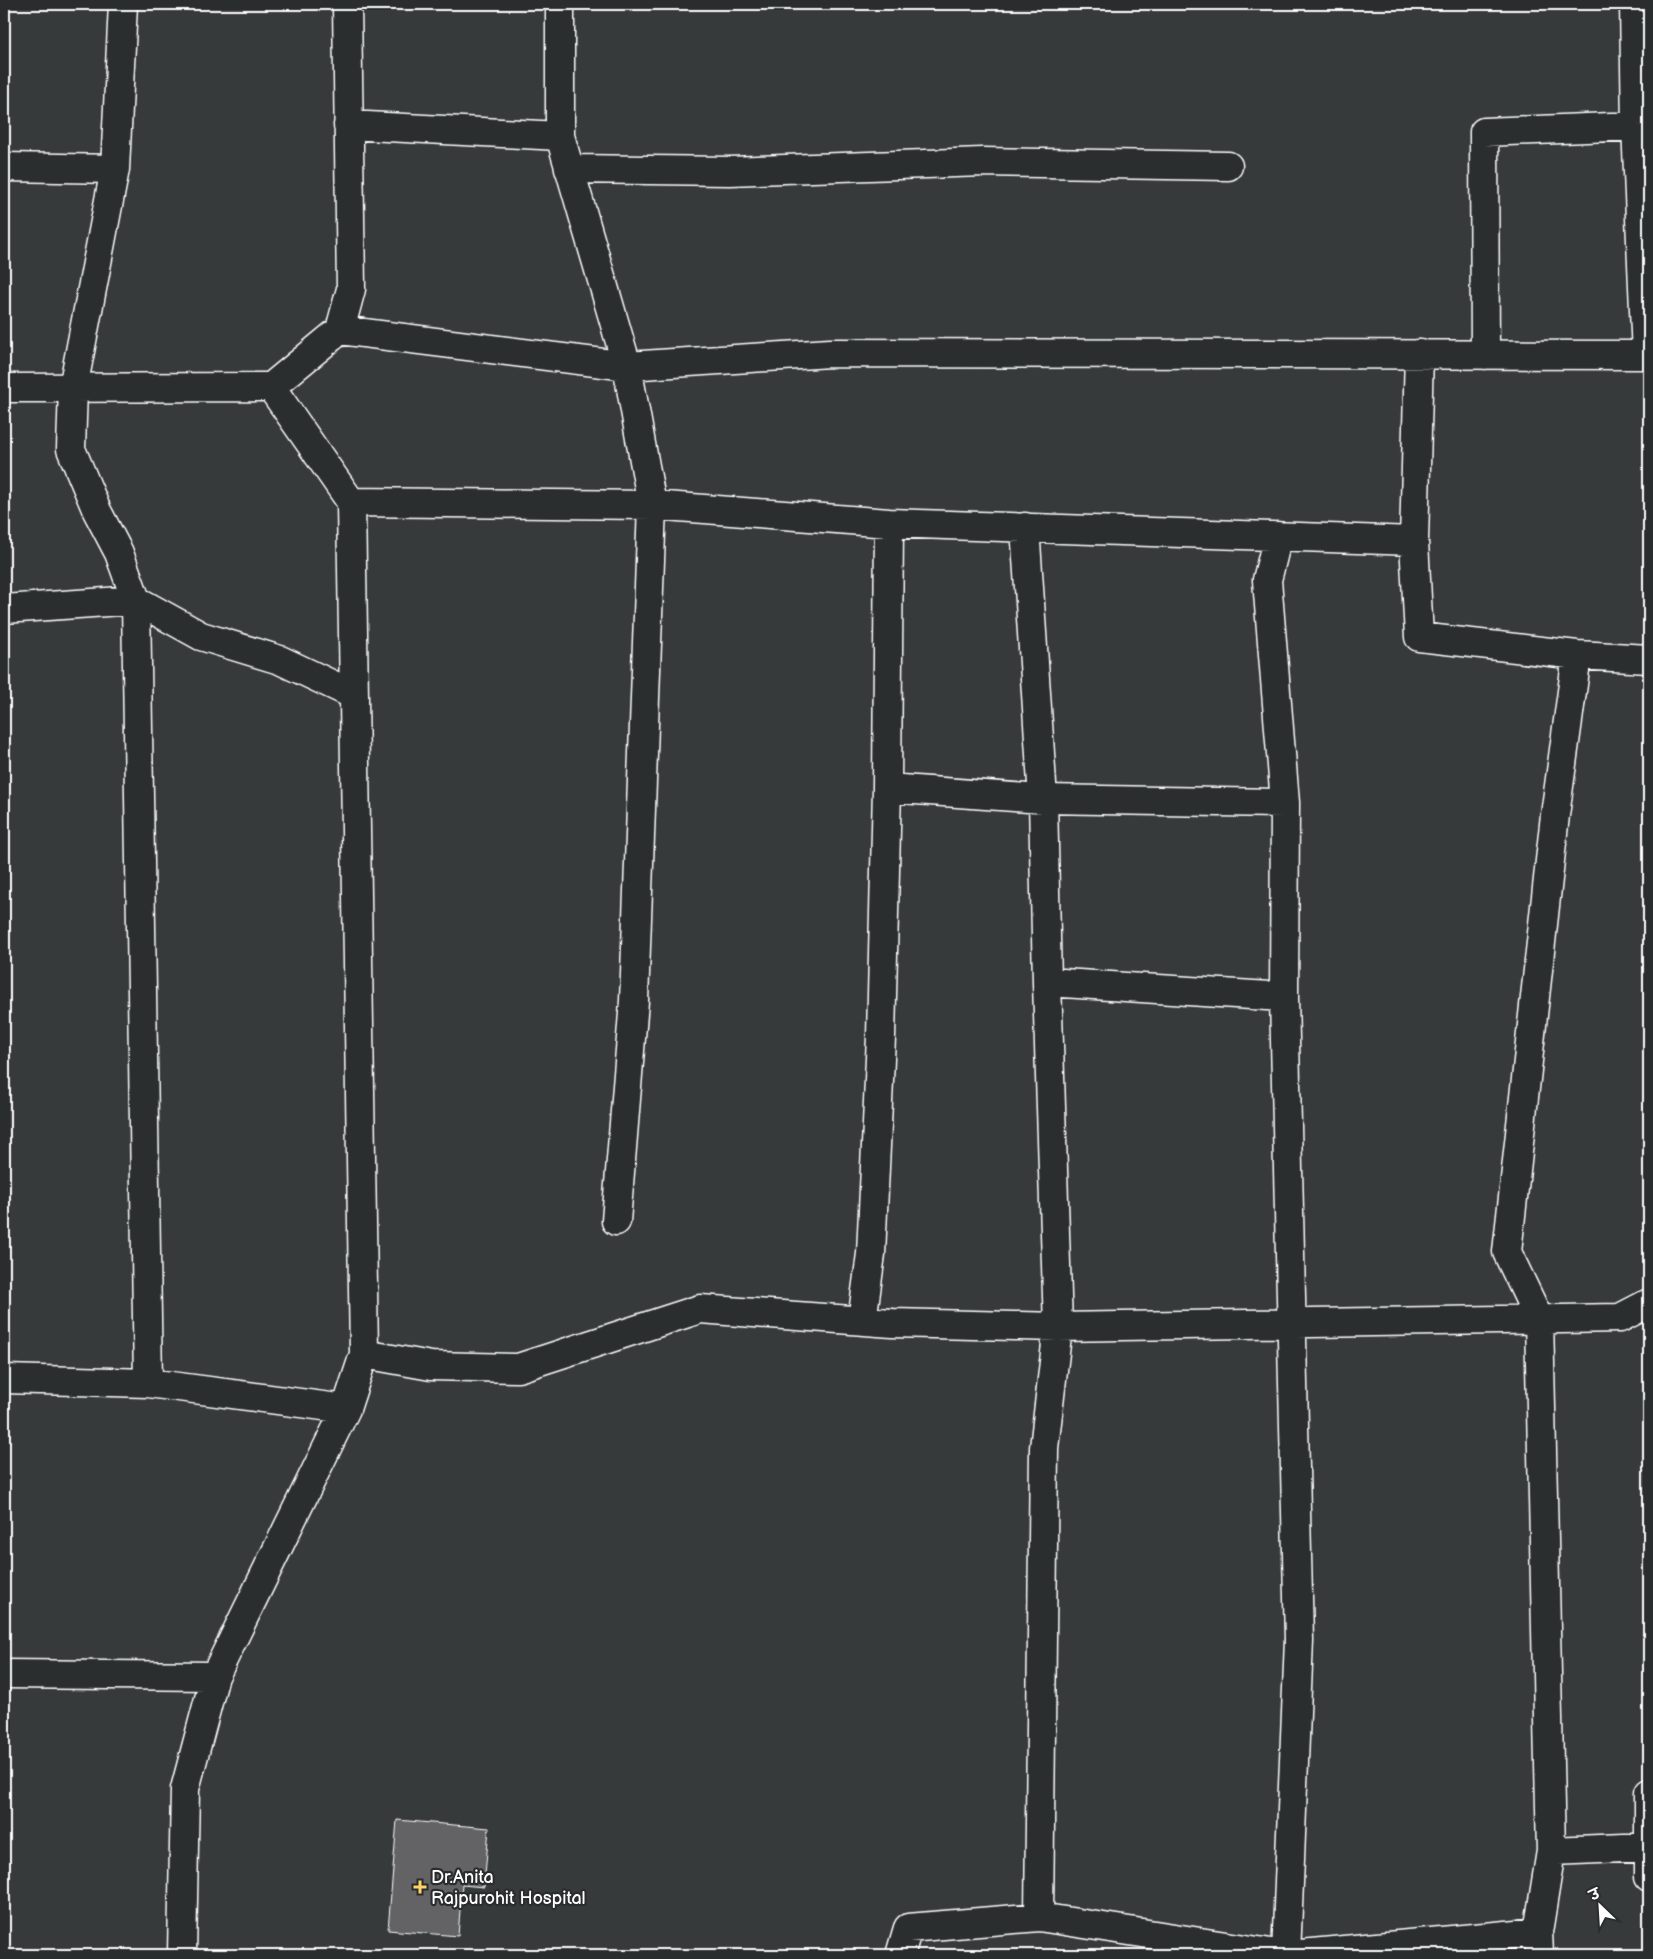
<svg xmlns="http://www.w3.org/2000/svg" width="1653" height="1959" viewBox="0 0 1653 1959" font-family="'Balsamiq Sans','Playpen Sans Deva',sans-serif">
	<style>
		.building { fill: #636465; stroke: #fff }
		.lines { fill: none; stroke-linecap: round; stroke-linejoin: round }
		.minor-casing { stroke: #fff; stroke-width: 31 }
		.minor { stroke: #2a2d2e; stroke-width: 28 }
		.poi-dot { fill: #ffd166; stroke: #2a2d2e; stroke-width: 2 }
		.labels { text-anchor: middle; stroke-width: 4.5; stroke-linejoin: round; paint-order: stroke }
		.poi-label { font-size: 18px; fill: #fff; stroke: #2a2d2e; text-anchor: start }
	</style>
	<rect width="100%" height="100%" fill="#373a3b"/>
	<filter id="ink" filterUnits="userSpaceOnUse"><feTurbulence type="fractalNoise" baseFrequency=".02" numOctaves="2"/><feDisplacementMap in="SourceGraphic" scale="10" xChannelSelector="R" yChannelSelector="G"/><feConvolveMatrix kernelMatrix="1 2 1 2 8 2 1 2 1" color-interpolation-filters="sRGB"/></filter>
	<g filter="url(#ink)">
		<path class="building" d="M397,1820L489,1828L484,1887L462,1885L458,1936L388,1930Z"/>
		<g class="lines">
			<defs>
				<path id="minor" d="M123,4L115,169L73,388L71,449L97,511L119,553L136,600L201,636L280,660L354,695
					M560,4V136L627,366L652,505L634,1001L616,1221
					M1634,4L1636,126L1646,355
					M348,125L560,136
					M4,167L115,169
					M569,169L730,171L983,162L1228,166
					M340,330L627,366L830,353L1649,355
					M1419,354L1414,541L1419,637L1577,655L1649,659
					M1485,355L1484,132L1636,126
					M4,388L271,387
					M351,502L652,505L889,523L1414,541
					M889,523L887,788L1043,799L1285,803
					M1025,527L1043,799L1047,982L1058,1327L1044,1448L1039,1917
					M1278,536L1267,580L1285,803L1284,997L1299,1640L1286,1955
					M4,609L136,600L148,1383
					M1047,982L1284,997
					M862,1321L871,1254L881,1037L887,788
					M364,1354L431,1366L518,1368L700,1309L892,1323L1058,1327L1620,1318L1649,1303
					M4,1379L148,1383L346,1409
					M4,1674L215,1676
					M1649,1793V1877
					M1551,1851L1648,1847
					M182,1955L185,1789L215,1676L346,1409L364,1354L351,502L271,387L340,330L351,289L347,4
					M900,1955L908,1928L1039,1917L1284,1955
					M1290,1955L1538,1932
					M1539,1955L1538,1932L1551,1851L1539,1319L1507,1252L1555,815L1577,655"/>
			</defs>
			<use href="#minor" class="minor-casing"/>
			<use href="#minor" class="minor"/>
		</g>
	</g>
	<path class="poi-dot" d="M417.5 1879.5h5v5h5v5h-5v5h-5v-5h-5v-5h5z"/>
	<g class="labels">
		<g class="poi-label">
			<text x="431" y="1883">Dr.Anita<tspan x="431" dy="21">Rajpurohit Hospital</tspan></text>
		</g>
	</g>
	<rect width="1653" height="1959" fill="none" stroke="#2a2d2e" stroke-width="20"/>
	<rect x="10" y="10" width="1633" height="1939" fill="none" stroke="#fff" stroke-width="2" filter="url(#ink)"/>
	<g transform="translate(1600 1906) rotate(335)" stroke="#2a2d2e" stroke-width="4" paint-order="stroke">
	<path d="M0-4L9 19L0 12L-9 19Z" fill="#ffffff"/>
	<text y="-8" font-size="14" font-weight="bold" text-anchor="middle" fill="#ffffff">उ</text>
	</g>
</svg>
